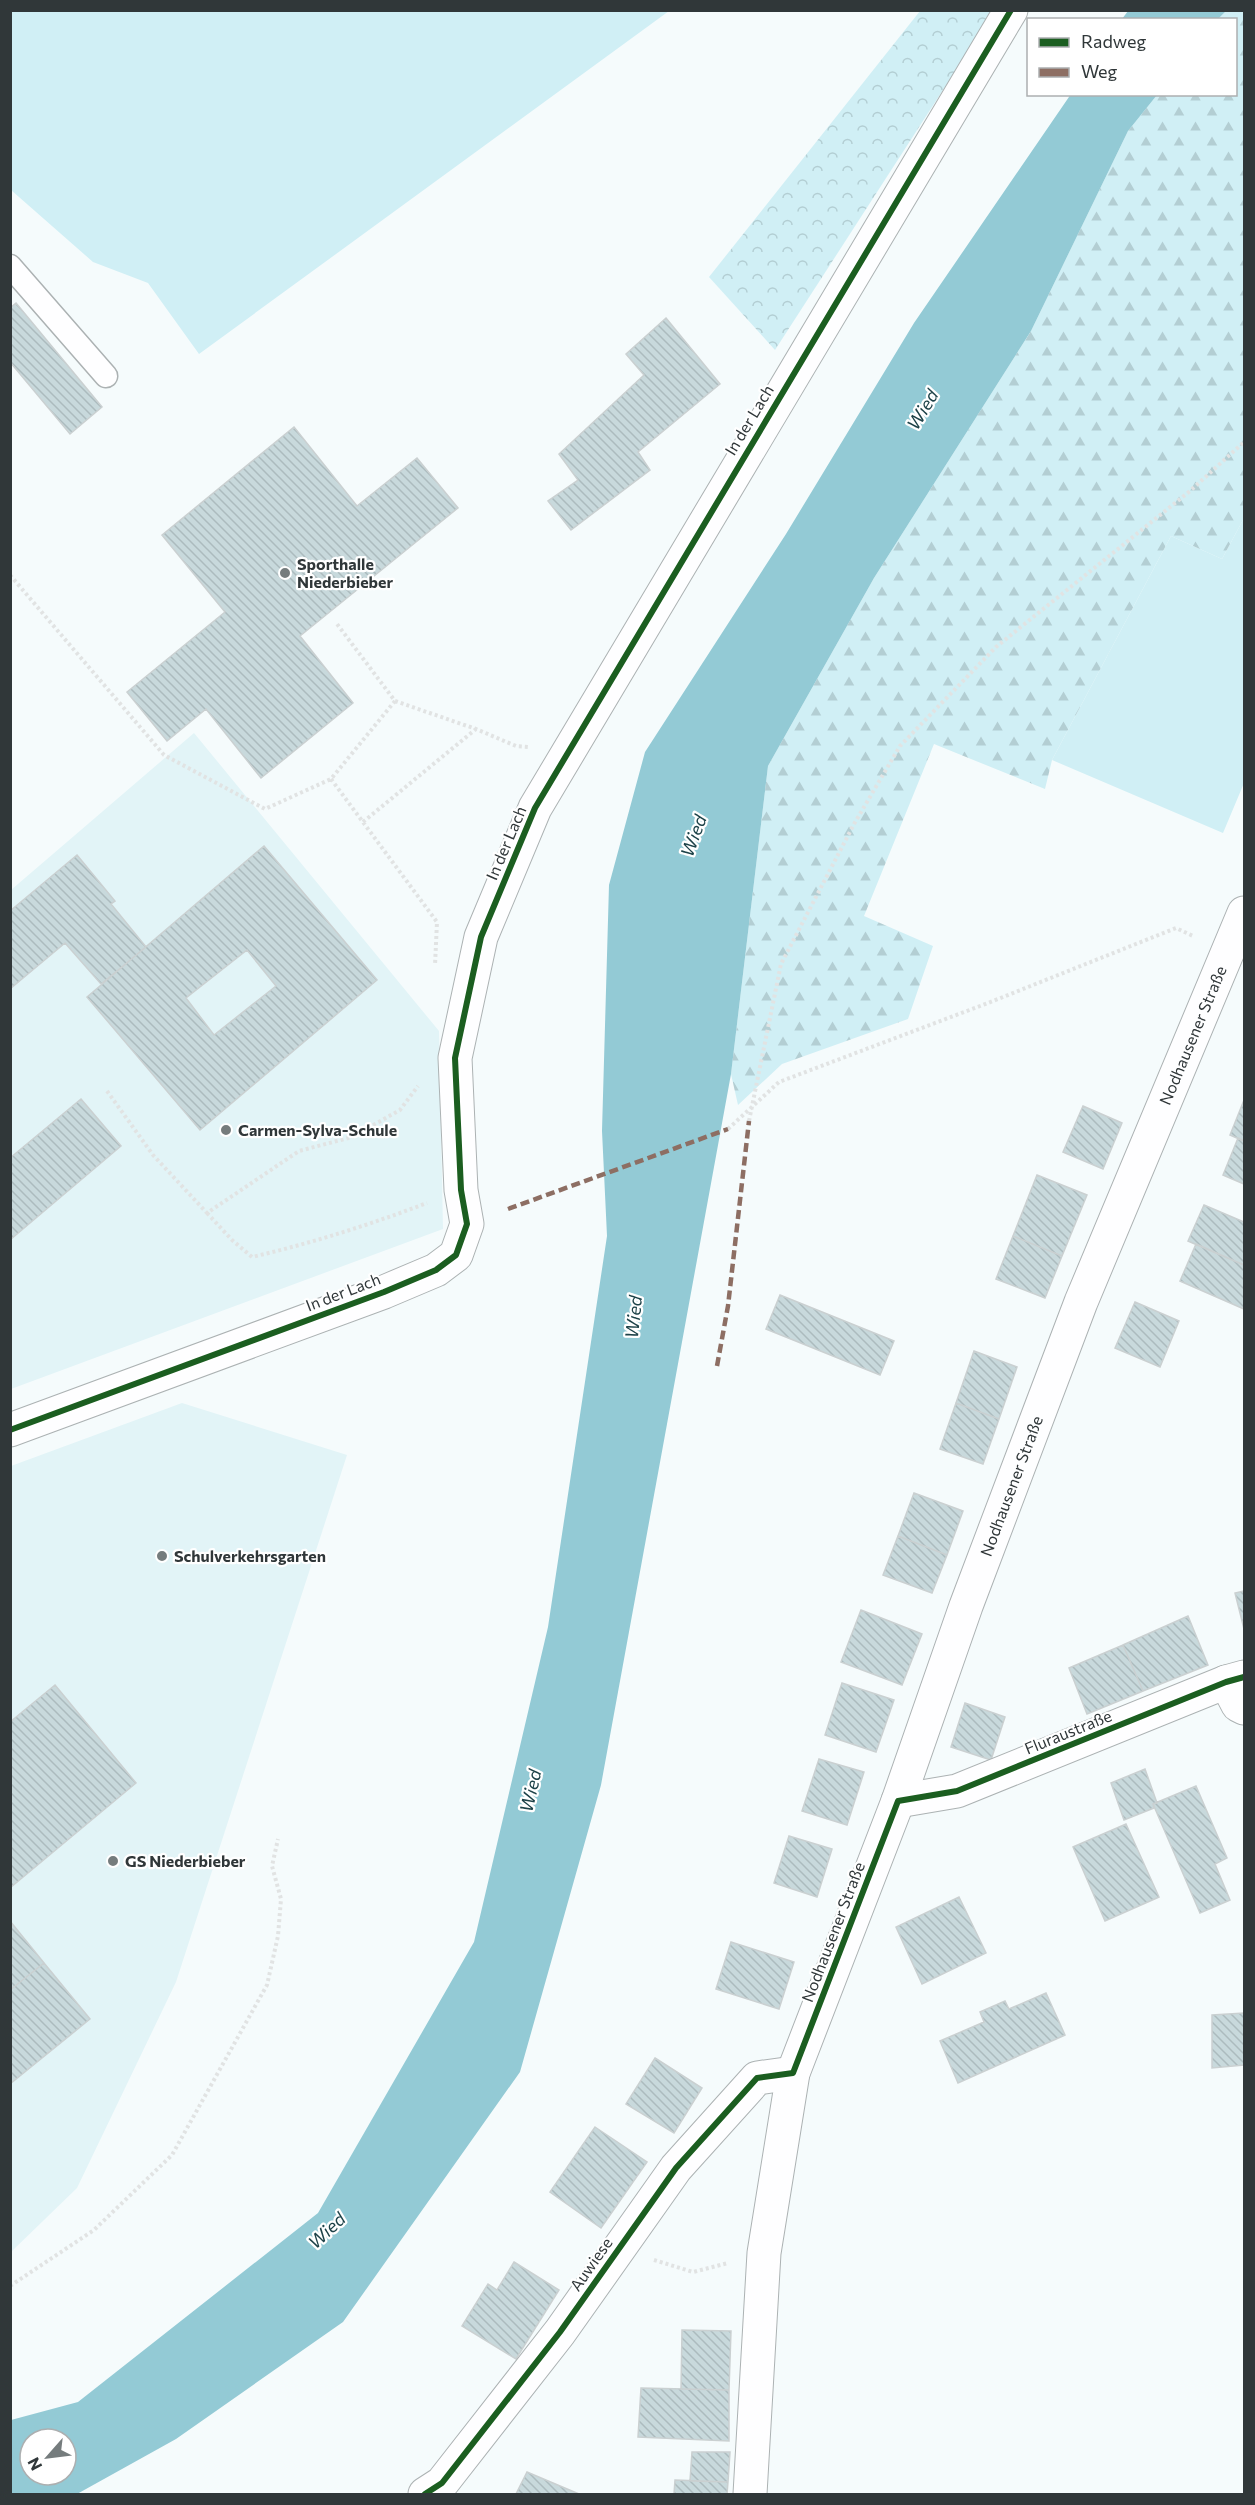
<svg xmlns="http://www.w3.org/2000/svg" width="1255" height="2505" viewBox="0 0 1255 2505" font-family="Commissioner,sans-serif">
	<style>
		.built { fill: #e2f4f7 }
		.grass { fill: #d0eff5 }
		.forest { fill: url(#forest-firs) }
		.park { fill: url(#park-crowns) }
		.water { fill: #93cad5; fill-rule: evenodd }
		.building { fill: url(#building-back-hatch); stroke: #cad0d1; stroke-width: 1.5; fill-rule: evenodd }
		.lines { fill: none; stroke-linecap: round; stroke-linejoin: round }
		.service-casing { stroke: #acb2b3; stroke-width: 25 }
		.minor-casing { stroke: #acb2b3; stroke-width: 35 }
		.path { stroke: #e1e3e3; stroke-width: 4; stroke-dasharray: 3 3; stroke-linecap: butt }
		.service { stroke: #fefeff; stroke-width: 22 }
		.minor { stroke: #fefeff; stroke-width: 33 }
		.quiet { stroke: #8d6e63; stroke-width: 4.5; stroke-dasharray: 9 4.5; stroke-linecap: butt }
		.cycleway-casing { stroke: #fff; stroke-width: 10 }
		.cycleway { stroke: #1b5e20; stroke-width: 6 }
		.poi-dot { fill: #757c7d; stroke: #fff; stroke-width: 2 }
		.labels { text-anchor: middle; stroke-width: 4.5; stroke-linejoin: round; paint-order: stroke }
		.street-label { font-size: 16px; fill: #303739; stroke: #fff }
		.poi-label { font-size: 16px; font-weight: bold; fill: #303739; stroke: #fff; text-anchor: start }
		.water-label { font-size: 18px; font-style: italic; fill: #1d4248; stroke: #fff }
	</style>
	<defs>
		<pattern id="forest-firs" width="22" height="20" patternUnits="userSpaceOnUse" patternTransform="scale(1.5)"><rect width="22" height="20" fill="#d0eff5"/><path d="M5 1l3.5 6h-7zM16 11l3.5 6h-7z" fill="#b3ced3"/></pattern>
		<pattern id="park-crowns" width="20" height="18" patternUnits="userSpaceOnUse" patternTransform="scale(1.5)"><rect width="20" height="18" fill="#d0eff5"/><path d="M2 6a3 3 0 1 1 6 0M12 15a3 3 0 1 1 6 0" fill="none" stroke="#b3ced3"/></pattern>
		<pattern id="building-back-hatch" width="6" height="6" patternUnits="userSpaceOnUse" patternTransform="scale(1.5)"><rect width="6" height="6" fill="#c8d9dc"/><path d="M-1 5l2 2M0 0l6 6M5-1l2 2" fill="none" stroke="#acbbbe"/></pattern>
	</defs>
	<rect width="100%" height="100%" fill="#f5fbfc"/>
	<path class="built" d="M194,733L439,1031L443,1229L11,1389V890Z
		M182,1403L347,1455L176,1982L77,2188L11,2252V1466Z"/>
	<path class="grass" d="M11,10H669V11L199,354L148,283L93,262L11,190Z
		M1244,518V783L1223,833L1052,760L1171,536L1222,559Z"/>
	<path class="forest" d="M1226,11H1244V518L1222,559L1171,536L1052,760L1045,789L934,744L864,916L933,946L908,1019L782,1064L738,1105L731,1074L768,766L874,578L1031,331L1128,131L1157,95L1236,94V20L1218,19Z"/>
	<path class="park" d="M920,11H994L775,350L709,277Z"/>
	<path class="water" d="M1128,11V10L1226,11L1218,19H1122Z
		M1071,94L1157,95L1128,131L1031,331L874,578L768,766L731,1074L601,1785L520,2072L343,2322L176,2439L77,2494H11V2420L78,2402L318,2213L474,1942L548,1627L607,1236L602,1131L609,885L645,752L786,534L914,323ZM30,2439H66V2475H30Z"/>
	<path class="building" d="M16,303L102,407L70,434L10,362V308Z
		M666,318L720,384L638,452L650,470L571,530L548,501L578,480L559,454L644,375L626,354Z
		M294,427L357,506L417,458L458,508L300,636L353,703L261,778L206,709L167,741L127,692L225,612L162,535Z
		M264,846L377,980L200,1130L87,997ZM247,950L276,986L214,1035L186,998Z
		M77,855L115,901L111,904L146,947L101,984L65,943L10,989V911Z
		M81,1099L121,1146L10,1240V1158Z
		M1244,1100V1141L1230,1135Z
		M1083,1106L1122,1123L1103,1169L1063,1152Z
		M1238,1138L1244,1141V1184L1223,1175Z
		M1037,1175L1087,1195L1062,1256L1013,1236Z
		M1204,1205L1244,1222V1265L1188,1241Z
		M1013,1236L1062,1256L1045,1298L996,1279Z
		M1196,1244L1244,1265V1309L1180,1281Z
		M780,1295L894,1341L880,1375L766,1329Z
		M1135,1302L1179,1321L1160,1367L1115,1348Z
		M974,1351L1017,1367L999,1419L956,1403Z
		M956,1403L999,1419L983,1464L940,1449Z
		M914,1493L963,1511L947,1555L898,1536Z
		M898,1536L947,1555L932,1593L883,1575Z
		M1244,1591V1629L1235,1593Z
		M861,1610L922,1634L902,1685L841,1662Z
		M1188,1616L1208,1665L1143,1691L1123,1645Z
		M1123,1645L1143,1691L1087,1714L1069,1668Z
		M842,1683L894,1700L876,1752L825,1735Z
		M55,1685L136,1783L10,1888V1722Z
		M965,1703L1005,1717L991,1760L951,1747Z
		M819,1759L864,1772L847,1825L802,1811Z
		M1145,1769L1157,1803L1153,1804L1154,1808L1124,1820L1111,1783Z
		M1196,1786L1227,1858L1215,1864L1230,1900L1200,1913L1153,1804Z
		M1126,1824L1159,1897L1105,1921L1073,1847Z
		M789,1836L832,1849L817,1897L774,1883Z
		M959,1897L986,1953L922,1984L896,1927Z
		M10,1921L44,1963L10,1990Z
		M731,1942L794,1962L779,2009L716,1989Z
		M44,1963L90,2019L10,2084V1990Z
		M1046,1993L1065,2035L958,2083L940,2041L984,2022L980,2012L1005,2001L1009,2009Z
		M1244,2013V2065L1212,2068V2015Z
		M655,2058L702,2088L674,2133L626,2104Z
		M595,2127L647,2162L601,2228L550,2192Z
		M514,2262L559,2290L516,2359L462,2326L488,2284L497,2290Z
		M682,2330L731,2331L729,2390L681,2389Z
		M641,2388L729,2390V2441L638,2437Z
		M692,2452H730L728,2482L690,2481Z
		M527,2472L579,2494H516Z
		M675,2480L728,2482L727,2494H674Z"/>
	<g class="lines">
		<defs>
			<path id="service" d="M10,266L106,376"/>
			<g id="minor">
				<path d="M10,1430L384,1292L436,1270L456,1255L467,1224L461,1190L455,1058L481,937L535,808L1011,10"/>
				<path d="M1226,1682L1238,1705L1244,1708"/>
				<path d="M898,1801L957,1791L1226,1682L1244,1677"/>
				<path d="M425,2494L442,2483L560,2332L676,2168L757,2078L793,2073"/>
				<path id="s1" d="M750,2494L764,2253L793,2073L898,1801L966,1606L1081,1302L1244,913"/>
			</g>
		</defs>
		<use href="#service" class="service-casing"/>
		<use href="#minor" class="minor-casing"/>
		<path class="path" d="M10,575L164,755L265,809L331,779L395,701L337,624
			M395,701L476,729L516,746L529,747
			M331,779L437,922L435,965
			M363,822L476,729
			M107,1091L153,1155L207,1213L299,1151L352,1137L400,1110L418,1086
			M749,1121L781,964L854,824L900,746L996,647L1190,491L1244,442
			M728,1129L779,1082L988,1003L1176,928L1193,936
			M207,1213L232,1240L252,1257C312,1243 369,1225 427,1203
			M654,2260L693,2272L728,2263
			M10,2286L94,2230L172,2155L267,1985L278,1936L281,1899L272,1866L278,1839"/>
		<use href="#service" class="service"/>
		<use href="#minor" class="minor"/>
		<path class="quiet" d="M508,1209L728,1129
			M717,1366L728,1306L749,1121"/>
		<defs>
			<path id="cycleway" d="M10,1430L384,1292L436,1270L456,1255L467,1224L461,1190L455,1058L481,937L535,808L1011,10
				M425,2494L442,2483L560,2332L676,2168L757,2078L793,2073L898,1801L957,1791L1226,1682L1244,1677"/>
		</defs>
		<use href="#cycleway" class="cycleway-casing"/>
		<use href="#cycleway" class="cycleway"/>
	</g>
	<g class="poi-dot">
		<circle cx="285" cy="573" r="6"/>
		<circle cx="226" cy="1130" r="6"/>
		<circle cx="162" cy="1556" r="6"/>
		<circle cx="113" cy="1861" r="6"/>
	</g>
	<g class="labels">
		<g class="street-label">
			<text transform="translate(749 420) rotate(-59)" y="6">In der Lach</text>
			<text transform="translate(506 843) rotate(-67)" y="6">In der Lach</text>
			<text dy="6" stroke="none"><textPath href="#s1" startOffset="1536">Nodhausener Straße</textPath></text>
			<text transform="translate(343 1292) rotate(-21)" y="6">In der Lach</text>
			<text dy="6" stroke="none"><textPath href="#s1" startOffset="1050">Nodhausener Straße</textPath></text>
			<text transform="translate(1068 1732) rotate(-22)" y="6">Fluraustraße</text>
			<text transform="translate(833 1932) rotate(-69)" y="6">Nodhausener Straße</text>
			<text transform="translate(591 2264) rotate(-55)" y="6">Auwiese</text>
		</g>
		<g class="poi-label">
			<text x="297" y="570">Sporthalle<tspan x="297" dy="18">Niederbieber</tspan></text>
			<text x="238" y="1136">Carmen-Sylva-Schule</text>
			<text x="174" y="1562">Schulverkehrsgarten</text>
			<text x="125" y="1867">GS Niederbieber</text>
		</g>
		<g class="water-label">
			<text transform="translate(923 410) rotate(-59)" y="6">Wied</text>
			<text transform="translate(694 836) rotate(-70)" y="6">Wied</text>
			<text transform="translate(634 1317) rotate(-84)" y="6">Wied</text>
			<text transform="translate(531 1791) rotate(-77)" y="6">Wied</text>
			<text transform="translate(327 2231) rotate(-43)" y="6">Wied</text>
		</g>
	</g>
	<rect width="1255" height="2505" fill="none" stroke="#303739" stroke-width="24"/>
	<rect x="1027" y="18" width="210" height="78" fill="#ffffff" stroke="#acafb0" stroke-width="1.5"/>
	<rect x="1039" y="38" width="30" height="9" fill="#1b5e20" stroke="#acafb0" stroke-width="1.5"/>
	<text x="1081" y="48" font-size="18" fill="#303739">Radweg</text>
	<rect x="1039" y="68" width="30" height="9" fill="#8d6e63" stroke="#acafb0" stroke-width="1.5"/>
	<text x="1081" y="78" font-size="18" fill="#303739">Weg</text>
	<g transform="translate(48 2457) rotate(242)"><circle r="28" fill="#ffffff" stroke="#acafb0" stroke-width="1.5"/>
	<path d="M0-4.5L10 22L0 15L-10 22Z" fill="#757c7d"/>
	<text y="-9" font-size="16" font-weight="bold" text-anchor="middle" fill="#303739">N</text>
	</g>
</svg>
